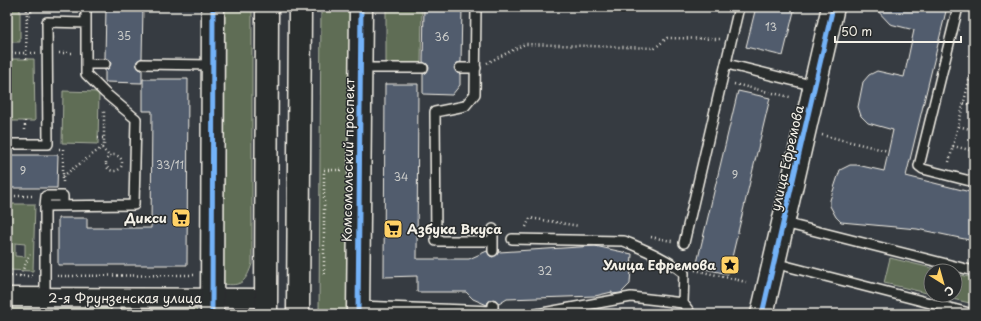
<svg xmlns="http://www.w3.org/2000/svg" width="981" height="321" viewBox="0 0 981 321" font-family="'Playpen Sans',sans-serif">
	<style>
		.green { fill: #5e6d55; stroke: #a9af9e; fill-rule: evenodd }
		.building { fill: #515c6d; stroke: #f4f1e8 }
		.lines { fill: none; stroke-linecap: round; stroke-linejoin: round }
		.lane-casing { stroke: #f4f1e8; stroke-width: 12 }
		.street-casing { stroke: #f4f1e8; stroke-width: 21 }
		.secondary-casing { stroke: #f4f1e8; stroke-width: 25 }
		.primary-casing { stroke: #f4f1e8; stroke-width: 25 }
		.path { stroke: #f4f1e8; stroke-width: 2.5; stroke-dasharray: 1 3; stroke-linecap: butt }
		.lane { stroke: #2a2d2e; stroke-width: 9 }
		.street { stroke: #2a2d2e; stroke-width: 18 }
		.secondary { stroke: #2a2d2e; stroke-width: 22 }
		.primary { stroke: #2a2d2e; stroke-width: 22 }
		.cycleway-casing { stroke: #2a2d2e; stroke-width: 8 }
		.cycleway { stroke: #73b2f8; stroke-width: 5 }
		.labels { text-anchor: middle; stroke-width: 3; stroke-linejoin: round; paint-order: stroke }
		.number-label { font-size: 11px; fill: #cbccc9 }
		.street-label { font-size: 13px; fill: #f4f1e8; stroke: #2a2d2e }
		.poi-label { font-size: 13px; font-weight: bold; fill: #f4f1e8; stroke: #2a2d2e; text-anchor: end }
	</style>
	<rect width="100%" height="100%" fill="#363b41"/>
	<filter id="ink" filterUnits="userSpaceOnUse"><feTurbulence type="fractalNoise" baseFrequency=".025" numOctaves="2"/><feDisplacementMap in="SourceGraphic" scale="8" xChannelSelector="R" yChannelSelector="G"/><feConvolveMatrix kernelMatrix="1 2 1 2 8 2 1 2 1" color-interpolation-filters="sRGB"/></filter>
	<g filter="url(#ink)">
		<path class="green" d="M7,7H20V42H7Z
			M219,7H252V264C246,281 242,287 223,284Z
			M321,7H352L350,314H319Z
			M386,7H422L421,63H386Z
			M7,59H34L35,121H7Z
			M63,91L99,92L98,144L62,143Z
			M7,204H35L33,271L7,270ZM15,243L25,244V257L15,256Z
			M890,258L944,271H931V294L884,283Z
			M955,274L974,278V304L935,295H955Z
			M7,308L196,309L198,314H7Z"/>
		<path class="building" d="M106,7H143L142,58L137,61L136,64L139,69L142,70V83L105,82V70L108,69L111,64L110,61L105,58Z
			M424,7H462L461,62L457,63L454,68L457,73L460,74V85L452,95L423,94V74L426,73L429,68L428,65L423,62Z
			M756,7H795L783,56L746,47Z
			M874,7H947L906,176L974,193V241L917,229L841,222L836,217L830,206V200L840,170L850,165H857L884,171L893,130L868,123L861,116L858,107L863,82L869,75L877,71L904,77L914,30L890,24Z
			M143,79H188L187,265H58V218H87V228H151L152,111H143Z
			M385,84H418L417,259H469L487,251L490,256L493,257L499,252L595,246L632,254L630,284L621,293L612,294V292L595,296L507,299L499,304L496,300L493,299L488,302L487,305L473,299L466,292H417V276L384,277Z
			M738,91L770,98L728,274L696,267Z
			M7,155H58L57,188H7Z"/>
		<g class="lines">
			<defs>
				<path id="lane" d="M476,7L475,94L465,106L435,112L436,241H493
					M958,7L919,166L923,169L974,182
					M86,64H105
					M142,64L213,65
					M727,64L815,86
					M361,68H423
					M460,68H476
					M7,144H48L47,22L86,23
					M45,206L46,196H63V206
					M784,223L974,271
					M493,229V251
					M512,239L624,241C645,250 666,258 684,273L683,303L691,314
					M684,243L739,7
					M774,263L973,314
					M45,297V206L134,205L136,119L105,93L86,74V7
					M358,306L493,311V305
					M116,314V298
					M537,314L631,297L683,303"/>
				<path id="street" d="M7,297L266,298"/>
				<path id="secondary" d="M212,314L213,7
					M358,314L361,7
					M762,314L833,7"/>
				<path id="primary" d="M266,314L267,7
					M298,314L300,7"/>
			</defs>
			<use href="#lane" class="lane-casing"/>
			<use href="#street" class="street-casing"/>
			<use href="#secondary" class="secondary-casing"/>
			<use href="#primary" class="primary-casing"/>
			<path class="path" d="M27,19L34,7
				M7,53H36
				M59,53H74
				M26,59L27,7
				M974,61L958,126L974,130
				M487,63L525,44L655,48L667,38L720,39
				M734,84L790,97
				M964,103L974,105
				M25,121V132
				M822,135L888,151
				M98,138H104
				M953,146L974,151
				M102,148L109,156
				M59,149H63V183
				M106 163a8 8 0 1 1 16 0a8 8 0 1 1-16 0Z
				M949,162L958,126
				M63,176L104,146V110
				M7,196H34
				M526,227L530,218L579,226
				M651,237L672,241
				M695,270L746,282
				M324,274V170H341
				M7,276H32
				M20,276L30,254
				M57,276L194,275"/>
			<use href="#lane" class="lane"/>
			<use href="#street" class="street"/>
			<use href="#secondary" class="secondary"/>
			<use href="#primary" class="primary"/>
			<defs>
				<path id="cycleway" d="M212,314L213,7
					M358,314L361,7
					M762,314L833,7"/>
			</defs>
			<use href="#cycleway" class="cycleway-casing"/>
			<use href="#cycleway" class="cycleway"/>
		</g>
	</g>
	<defs>
		<symbol id="supermarket-square" viewBox="-11 -11 22 22"><rect x="-9" y="-9" width="18" height="18" rx="4" fill="#ffd166" stroke="#2a2d2e"/><path d="M-6-5.5h2.5l.6 2H6L4.5 2H-2.5L-4.4-4H-6ZM-1.5 3.2a1.3 1.3 0 1 0 .1 0ZM3 3.2a1.3 1.3 0 1 0 .1 0Z" fill="#111"/></symbol>
		<symbol id="sight-square" viewBox="-11 -11 22 22"><rect x="-9" y="-9" width="18" height="18" rx="4" fill="#ffd166" stroke="#2a2d2e"/><path d="M0-6L1.8-2.2L6-1.7L2.9 1.2L3.7 5.4L0 3.3L-3.7 5.4L-2.9 1.2L-6-1.7L-1.8-2.2Z" fill="#111"/></symbol>
	</defs>
	<g fill-rule="evenodd">
		<use href="#supermarket-square" x="170" y="207" width="22" height="22"/>
		<use href="#supermarket-square" x="382" y="218" width="22" height="22"/>
		<use href="#sight-square" x="719" y="254" width="22" height="22"/>
	</g>
	<g class="labels">
		<g class="number-label">
			<text x="771" y="31">13</text>
			<text x="124" y="40">35</text>
			<text x="442" y="41">36</text>
			<text x="170" y="169">33/11</text>
			<text x="23" y="175">9</text>
			<text x="735" y="179">9</text>
			<text x="401" y="181">34</text>
			<text x="545" y="275">32</text>
		</g>
		<g class="street-label">
			<text transform="translate(787 158) rotate(-77)" y="5">улица Ефремова</text>
			<text transform="translate(348 160) rotate(-89)" y="5">Комсомольский проспект</text>
			<text x="125" y="303">2-я Фрунзенская улица</text>
		</g>
		<g class="poi-label">
			<text x="167" y="223">Дикси</text>
			<text x="407" y="234" text-anchor="start">Азбука Вкуса</text>
			<text x="716" y="270">Улица Ефремова</text>
		</g>
	</g>
	<rect width="981" height="321" fill="none" stroke="#2a2d2e" stroke-width="24"/>
	<rect x="12" y="12" width="957" height="297" fill="none" stroke="#f4f1e8" stroke-width="1.5" filter="url(#ink)"/>
	<g transform="translate(943 283) rotate(143)"><circle r="19" fill="#2a2d2e" stroke="#7b7b78"/>
	<path d="M0-3L7 15L0 10L-7 15Z" fill="#ffd166"/>
	<text y="-6" font-size="11" font-weight="bold" text-anchor="middle" fill="#f4f1e8">С</text>
	</g>
	<path d="M835 36v6h126v-6" fill="none" stroke="#f4f1e8" stroke-width="2"/>
	<text x="841" y="36" font-size="12" fill="#f4f1e8" stroke="#2a2d2e" stroke-width="3" paint-order="stroke">50 m</text>
</svg>
